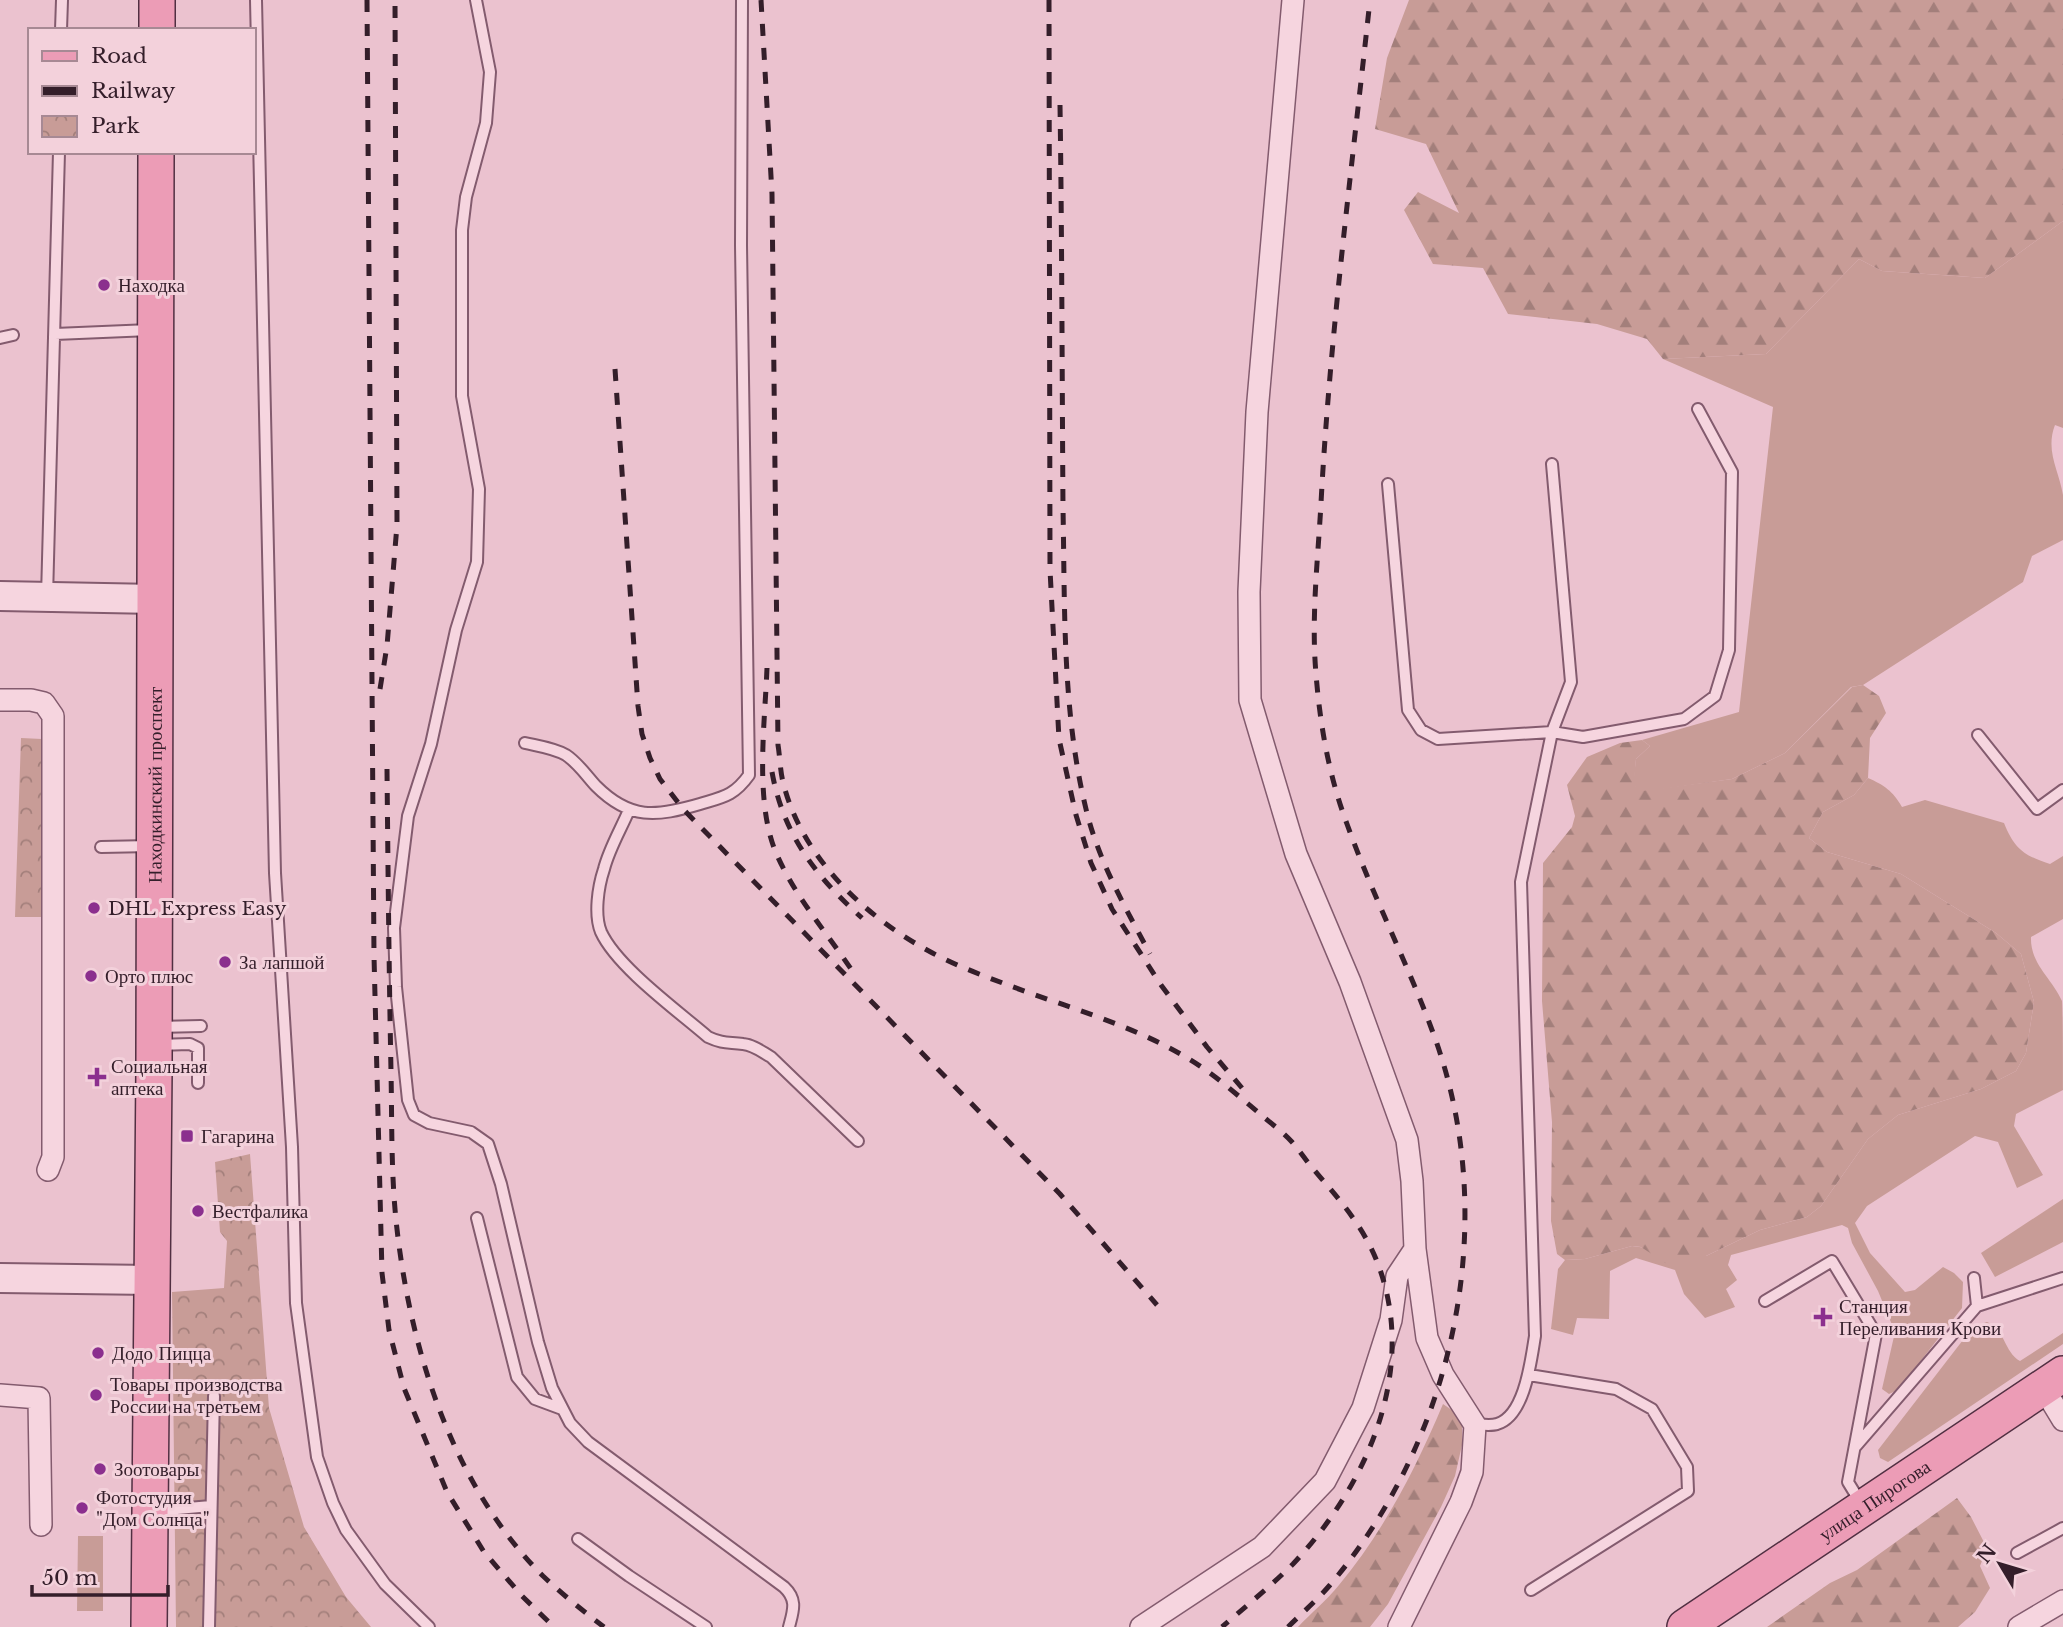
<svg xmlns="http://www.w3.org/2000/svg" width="2063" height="1627" viewBox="0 0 2063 1627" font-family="'Libre Baskerville',serif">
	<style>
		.grass { fill: #c89c97 }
		.forest { fill: url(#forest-firs) }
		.park { fill: url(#park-crowns) }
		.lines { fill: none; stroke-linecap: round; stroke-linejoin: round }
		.service-casing { stroke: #835b6e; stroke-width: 14 }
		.minor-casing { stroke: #835b6e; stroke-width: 24 }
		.tertiary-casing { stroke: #835b6e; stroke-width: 32 }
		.primary-casing { stroke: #512f42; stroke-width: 38 }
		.service { stroke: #f6d5df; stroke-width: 10 }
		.minor { stroke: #f6d5df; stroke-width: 21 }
		.tertiary { stroke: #f6d5df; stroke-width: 28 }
		.primary { stroke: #ec9cb6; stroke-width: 35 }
		.rail { stroke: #341e2a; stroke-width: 5; stroke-dasharray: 12 12; stroke-linecap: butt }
		.poi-dot { fill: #8b2f8e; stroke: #f3d1db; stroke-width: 2.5 }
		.labels { text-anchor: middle; stroke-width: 6; stroke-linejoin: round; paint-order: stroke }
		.poi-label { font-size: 19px; fill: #341e2a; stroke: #f3d1db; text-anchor: start }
		.street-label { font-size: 19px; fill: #341e2a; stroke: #f3d1db }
	</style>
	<defs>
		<pattern id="forest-firs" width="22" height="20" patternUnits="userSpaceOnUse" patternTransform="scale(1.75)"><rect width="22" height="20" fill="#c89c97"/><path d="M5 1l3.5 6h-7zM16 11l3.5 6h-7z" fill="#a37f7b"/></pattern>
		<pattern id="park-crowns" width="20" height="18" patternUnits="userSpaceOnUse" patternTransform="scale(1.75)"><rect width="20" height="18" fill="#c89c97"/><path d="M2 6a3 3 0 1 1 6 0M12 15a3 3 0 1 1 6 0" fill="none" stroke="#a37f7b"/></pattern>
	</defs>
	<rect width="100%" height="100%" fill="#ebc2cf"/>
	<path class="grass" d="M2063,221V428L2055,425C2045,451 2059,470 2063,495C2063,510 2063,526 2063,540L2032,556L2023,582L1863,685L1851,687L1785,753L1732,779L1642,792L1633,785L1636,759L1650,746L1642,740L1739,712L1773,407L1663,359L1766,354L1859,259L1882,271L1985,278Z
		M1868,778C1884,785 1893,791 1902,807L1925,800L2004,823C2014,848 2024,856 2050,864L2063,856V919L2031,937C2030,964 2052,978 2062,1001C2063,1012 2063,1073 2063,1090L2016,1114L2014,1126L2043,1175L2017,1188L1998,1142L1975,1136L1867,1206L1855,1223L1870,1253L1905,1292L1915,1290L1943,1267L1954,1273L1963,1282L1962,1308L1898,1390L1889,1394L1882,1389L1895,1332L1878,1291L1852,1243L1848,1228L1842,1225L1731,1255L1728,1265L1737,1280L1726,1289L1735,1307L1705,1318L1684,1294L1675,1270L1636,1258L1610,1271L1609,1319L1577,1318L1573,1335L1551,1329L1558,1269L1565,1260L1585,1259L1632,1246L1706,1256L1760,1230L1807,1217L1821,1206L1868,1139L1898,1115L1981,1089L2016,1071L2026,1053L2034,1002L2021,954L1996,933L1901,874L1827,852L1809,838L1823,812L1854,795Z
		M2063,1199V1242L1995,1277L1981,1253Z
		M1987,1322C2005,1329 2004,1352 2020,1361L2063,1333V1344L1888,1462L1880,1458L1878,1450L1973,1327Z
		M78,1536H103V1611H77Z"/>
	<path class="forest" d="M1409,0H2063V221L1985,278L1882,271L1859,259L1766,354L1663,359L1647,339L1597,324L1508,314L1483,268L1433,264L1404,210L1418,192L1459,213L1426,144L1375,129L1387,58Z
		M1863,685L1879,696L1886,713L1870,738L1868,778L1854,795L1823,812L1809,838L1827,852L1901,874L1996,933L2021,954L2034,1002L2026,1053L2016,1071L1981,1089L1898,1115L1868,1139L1821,1206L1807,1217L1760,1230L1706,1256L1667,1264L1641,1247L1632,1246L1585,1259L1565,1260L1557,1254L1551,1221L1552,1122L1542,1001L1543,863L1572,827L1575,816L1567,785L1587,757L1620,743L1642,740L1650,746L1636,759L1634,785L1642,791L1732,779L1785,753L1852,687Z
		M1443,1404L1462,1417V1445L1455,1476L1441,1507L1388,1604L1370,1627H1298C1311,1613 1327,1600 1339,1585C1384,1531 1416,1468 1443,1404Z
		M1957,1498L1971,1517L1987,1548L1980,1566L1990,1588L1975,1612L1958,1627H1767L1830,1583L1857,1570Z"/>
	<path class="park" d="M21,738L42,739L41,917H15Z
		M250,1154L269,1408L304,1527L346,1597L371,1627H176L172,1292L224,1288L227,1241L220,1232L215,1162Z"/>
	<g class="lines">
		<defs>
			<path id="service" d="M256,0L275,873L292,1147L296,1303L317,1457L333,1503L346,1530L385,1584L429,1627
				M476,0L490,72L486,123L466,197L462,230V396L479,489L477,562L456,630L431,744L408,816L394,928L396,987L408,1100L414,1115L429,1123L471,1132L488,1144L501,1184L538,1342L552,1388L570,1423L588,1442L784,1587C798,1600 793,1611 789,1627
				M61,30L62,0
				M55,334L150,330
				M0,338L13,335
				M1388,484L1408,710L1421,730L1438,739L1552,732L1583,737L1684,719L1715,696L1729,650L1732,472L1698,409
				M47,597L59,152
				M1978,735L2037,809L2063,790
				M525,743C538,746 554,748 566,755C578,763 586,775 596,786C630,820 656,817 700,804C723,797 734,796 749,775L741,245L742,0
				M629,810C621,829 609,849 604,869C598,887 594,915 601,932C617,967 678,1011 708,1037C723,1044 728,1042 743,1044C754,1045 762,1052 771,1057L858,1141
				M101,847L151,846
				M157,1027L201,1026
				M157,1045L190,1044L198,1048V1083
				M477,1218L517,1377L535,1399L562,1409
				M1765,1301L1832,1261L1876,1334L1848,1482L1862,1505
				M1977,1306L2063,1278
				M1529,1375L1616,1389L1652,1409L1687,1467L1688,1491L1531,1590
				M1475,1425C1482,1424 1491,1426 1497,1424C1525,1416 1531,1360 1535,1336L1521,882L1552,732L1571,682L1552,464
				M1856,1446L1977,1306L1974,1278
				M154,1511L211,1506
				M578,1539L629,1576L706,1627
				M2017,1553L2063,1528
				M209,1627L214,1396"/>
			<path id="minor" d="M1293,0L1257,412L1249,592L1250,700L1296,854L1350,982L1407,1140L1412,1181L1415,1249L1427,1338L1443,1375L1475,1425L1472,1472L1461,1502L1399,1627
				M0,700H31L44,703L53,716V1157L48,1170
				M2043,1387L2063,1420
				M0,1395L39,1398L41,1525
				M1141,1627L1262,1547L1325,1481L1363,1408L1391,1320L1397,1276L1415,1249
				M2019,1627L2063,1601"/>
			<path id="tertiary" d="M0,596L156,599
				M0,1278L152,1280"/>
			<g id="primary">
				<path d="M157,30V0"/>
				<path id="s1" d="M149,1627L154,1069L156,152"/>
				<path id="s2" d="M1685,1627L2063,1374"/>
			</g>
		</defs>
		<use href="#service" class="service-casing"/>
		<use href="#minor" class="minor-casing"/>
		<use href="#tertiary" class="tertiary-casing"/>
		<use href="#primary" class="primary-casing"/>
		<use href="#service" class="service"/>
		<use href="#minor" class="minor"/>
		<use href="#tertiary" class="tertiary"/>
		<use href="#primary" class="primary"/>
		<path class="rail" d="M367,0L374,956L382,1273L389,1330L404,1388L447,1492L484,1552L522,1596L554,1627
			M761,0L772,194L778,745C780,757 780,770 783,782C801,856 863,915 927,950C952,964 981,975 1008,985C1069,1008 1133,1025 1189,1059C1214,1074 1236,1094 1259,1113C1269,1122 1282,1131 1292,1142C1300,1151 1307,1162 1315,1171C1339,1199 1362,1225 1376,1259C1420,1367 1368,1484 1293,1564C1271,1586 1246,1606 1222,1627
			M1049,0L1050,570L1059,739L1076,815L1091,863L1112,909L1161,985L1207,1047L1242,1088
			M1060,105C1062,239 1062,374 1063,508C1065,608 1062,711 1086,809C1098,860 1125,907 1150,954
			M615,369L638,706L642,734L650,758L660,779L683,809L1060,1194L1157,1305
			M767,668C765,723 754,804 777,855C795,896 826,932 851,969
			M380,689L387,646L397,525L395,0
			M387,769C388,870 389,971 391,1071C392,1121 391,1171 396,1220C409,1346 451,1484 543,1576C562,1594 583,1611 604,1627
			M772,772C783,834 816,877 862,918
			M1288,1627C1302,1613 1317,1600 1330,1585C1457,1435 1502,1215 1432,1030C1406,960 1372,894 1347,824C1329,776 1320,725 1316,674C1311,617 1318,559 1321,503C1330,335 1352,167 1370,0"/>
	</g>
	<g class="poi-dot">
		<circle cx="104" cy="285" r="7"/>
		<circle cx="94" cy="908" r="7"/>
		<circle cx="225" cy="962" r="7"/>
		<circle cx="91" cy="976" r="7"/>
		<path d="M93.5 1066.5h7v7h7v7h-7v7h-7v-7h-7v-7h7z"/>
		<rect x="180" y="1129" width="14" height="14" rx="3.5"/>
		<circle cx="198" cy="1211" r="7"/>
		<path d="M1819.5 1306.5h7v7h7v7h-7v7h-7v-7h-7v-7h7z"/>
		<circle cx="98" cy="1353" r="7"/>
		<circle cx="96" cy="1395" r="7"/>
		<circle cx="100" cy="1469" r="7"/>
		<circle cx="82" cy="1508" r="7"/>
	</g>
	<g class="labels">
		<g class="poi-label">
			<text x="118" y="292">Находка</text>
			<text x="108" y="915">DHL Express Easy</text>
			<text x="239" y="969">За лапшой</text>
			<text x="105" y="983">Орто плюс</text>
			<text x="111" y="1073">Социальная<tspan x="111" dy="22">аптека</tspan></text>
			<text x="201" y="1143">Гагарина</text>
			<text x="212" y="1218">Вестфалика</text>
			<text x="1839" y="1313">Станция<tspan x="1839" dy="22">Переливания Крови</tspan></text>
			<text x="112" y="1360">Додо Пицца</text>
			<text x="110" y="1391">Товары производства<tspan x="110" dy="22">России на третьем</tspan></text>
			<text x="114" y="1476">Зоотовары</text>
			<text x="96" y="1504">Фотостудия<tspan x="96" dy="22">"Дом Солнца"</tspan></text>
		</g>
		<g class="street-label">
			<text dy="7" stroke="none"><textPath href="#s1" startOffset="842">Находкинский проспект</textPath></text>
			<text dy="7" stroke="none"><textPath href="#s2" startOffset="228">улица Пирогова</textPath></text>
		</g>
	</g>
	<rect x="28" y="28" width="228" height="126" fill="#f3d1db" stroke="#a78994" stroke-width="2"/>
	<rect x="42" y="51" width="35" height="10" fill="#ec9cb6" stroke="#a78994" stroke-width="2"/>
	<text x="91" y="63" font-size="21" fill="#341e2a">Road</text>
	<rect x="42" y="86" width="35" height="10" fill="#341e2a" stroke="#a78994" stroke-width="2"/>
	<text x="91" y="98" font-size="21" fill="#341e2a">Railway</text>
	<rect x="42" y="116" width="35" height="21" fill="url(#park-crowns)" stroke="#a78994" stroke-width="2"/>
	<text x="91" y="133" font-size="21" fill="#341e2a">Park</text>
	<g transform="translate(2000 1564) rotate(308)" stroke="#f3d1db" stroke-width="5" paint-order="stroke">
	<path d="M0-5L12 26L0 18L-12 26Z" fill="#341e2a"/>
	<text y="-10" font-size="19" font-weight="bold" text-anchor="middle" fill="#341e2a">N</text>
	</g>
	<path d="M32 1585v10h136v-10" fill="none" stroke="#341e2a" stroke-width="3.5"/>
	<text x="42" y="1585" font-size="21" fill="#341e2a" stroke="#f3d1db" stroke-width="5" paint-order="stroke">50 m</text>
</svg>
